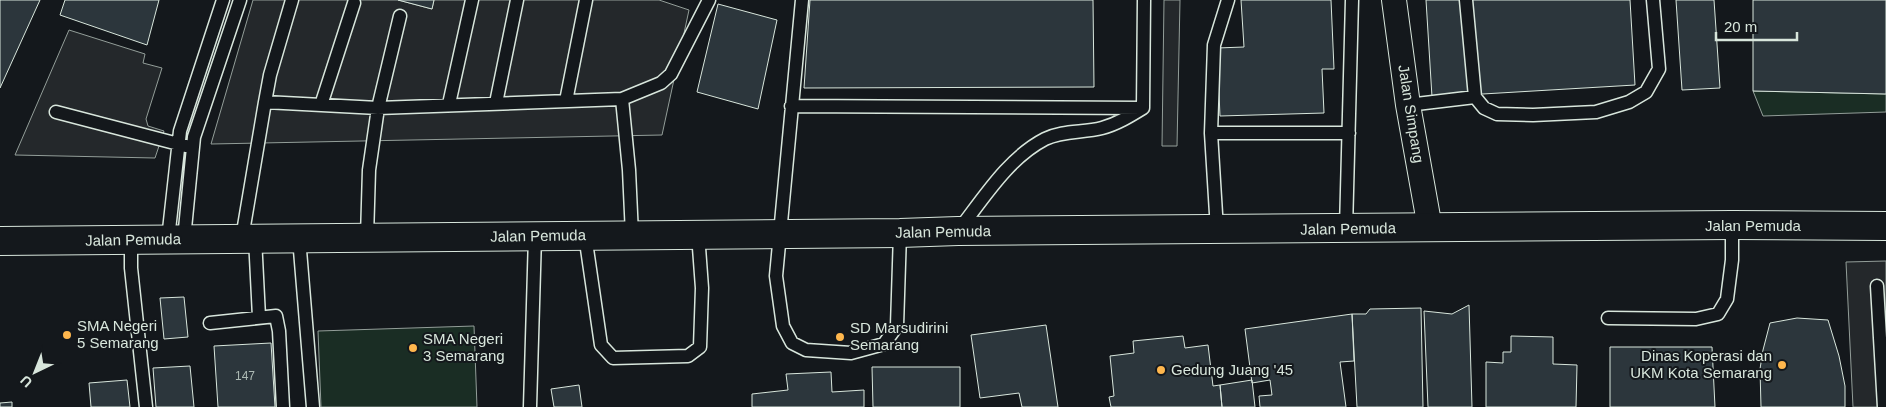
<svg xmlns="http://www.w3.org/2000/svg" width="1886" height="407" viewBox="0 0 1886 407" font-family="Arial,sans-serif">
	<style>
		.green { fill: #1a2d24; stroke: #939e99 }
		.parking { fill: #24282b; stroke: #939e99 }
		.building { fill: #2c363c; stroke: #d8e6dc }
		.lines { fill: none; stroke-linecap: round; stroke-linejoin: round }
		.service-casing { stroke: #d8e6dc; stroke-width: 15 }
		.minor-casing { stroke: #d8e6dc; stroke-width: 26 }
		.primary-casing { stroke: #d8e6dc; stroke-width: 30 }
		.service { stroke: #14181c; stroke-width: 12 }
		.minor { stroke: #14181c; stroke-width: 24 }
		.primary { stroke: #14181c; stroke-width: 28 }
		.poi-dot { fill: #ffb74d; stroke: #14181c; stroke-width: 2 }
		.labels { text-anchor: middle; stroke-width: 4; stroke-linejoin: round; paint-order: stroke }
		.number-label { font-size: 12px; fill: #adbab4 }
		.street-label { font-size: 15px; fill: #d8e6dc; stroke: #14181c }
		.poi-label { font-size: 15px; fill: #d8e6dc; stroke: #14181c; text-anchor: start }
	</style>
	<rect width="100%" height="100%" fill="#14181c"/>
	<path class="green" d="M1753,91L1886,94V112L1763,116Z
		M474,326L477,407H321L318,331Z"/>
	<path class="parking" d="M253,0H398L432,9L434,0H659L689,10L662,135L211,144Z
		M1164,0H1180L1177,146H1162Z
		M69,30L145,54L143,63L162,68L146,119L148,126L164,131L155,158L15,155Z
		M1886,261V407H1853L1846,262Z"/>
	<path class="building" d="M0,0H40L0,88Z
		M65,0H159L147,45L60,15Z
		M398,0H434L432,9Z
		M810,0H1093L1094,87L804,88Z
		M1241,0H1331L1334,69H1322L1324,113L1220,116L1217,48L1244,47Z
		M1426,0H1630L1635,85L1432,97Z
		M1676,0H1714L1720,88L1682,90Z
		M1753,0H1886V94L1753,91Z
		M718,4L777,20L758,109L697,92Z
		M184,297L188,337L164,339L160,298Z
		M1469,305L1472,407H1428L1424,311L1452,314Z
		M1421,308L1423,407H1357L1352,314H1366L1370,309Z
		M1352,314L1354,361L1340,362L1346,407H1260L1259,396L1272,395L1270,380L1252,383L1245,329Z
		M1797,318L1828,320L1839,356L1845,386V407H1761L1760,369L1763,350L1770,323Z
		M1046,325L1058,407H1022L1019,393L980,398L971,335Z
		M1183,336L1185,348L1208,345L1213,386L1220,385L1222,407H1111L1109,397L1114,396L1110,356L1134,353L1133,341Z
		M1511,336L1553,337V364L1577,365L1576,407H1486V362L1503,363V352H1511Z
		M271,343L275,407H218L214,346Z
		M1610,347H1712L1715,407H1610Z
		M190,366L194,407H156L153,368Z
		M872,367H960V407H873Z
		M831,372L832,392L864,390V407H752V394L788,390L786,374Z
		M127,380L130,407H91L89,383Z
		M1252,380L1255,407H1222L1220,385Z
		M579,385L582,407H554L551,389Z
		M12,402V407H0V403Z"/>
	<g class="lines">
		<defs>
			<path id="service" d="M292,0L270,75L265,102L378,108L622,99L661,83L671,74L709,0
				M802,0L776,276L783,326L792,343L806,350L851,353L884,344L897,326L900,233
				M1466,0L1475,97L1484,108L1497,114L1533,115L1596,112L1629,102L1646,92L1659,69L1653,0
				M622,99L629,170L632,235
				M566,101L586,0
				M496,103L517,0
				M449,104L472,0
				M321,105L354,3
				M1408,105L1475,97
				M791,106L1143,108
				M56,112L186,146
				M1211,133H1349
				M1346,229L1352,0
				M1217,230L1211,133L1214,45L1228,0
				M958,231C983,199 1008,158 1045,139C1063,130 1083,133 1102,128C1117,124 1130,116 1143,108L1144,0
				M585,235L601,345L613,358L688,356L700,347L702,288L698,234
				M367,237L369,170L378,108L400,16
				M242,238L265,102
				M255,238L259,317
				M299,238L313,407
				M168,239L180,131L223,0
				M184,239L194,137L240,0
				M131,240V268L146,407
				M1877,286L1884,407
				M1608,318L1696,319L1718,314L1727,299L1732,260V225
				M210,323L276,316L279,331L283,407
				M530,407L535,236"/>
			<path id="minor" d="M1394,0L1408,105L1430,228"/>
			<path id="primary" d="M0,241L900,233L958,231L1732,225L1886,226"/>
		</defs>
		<use href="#service" class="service-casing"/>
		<use href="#minor" class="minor-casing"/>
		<use href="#primary" class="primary-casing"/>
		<use href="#service" class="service"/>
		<use href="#minor" class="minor"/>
		<use href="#primary" class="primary"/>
	</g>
	<g class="poi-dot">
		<circle cx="67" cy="335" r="5"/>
		<circle cx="840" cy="337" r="5"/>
		<circle cx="413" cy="348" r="5"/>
		<circle cx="1782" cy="365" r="5"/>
		<circle cx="1161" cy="370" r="5"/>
	</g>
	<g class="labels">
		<g class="number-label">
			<text x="245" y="380">147</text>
		</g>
		<g class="street-label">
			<text transform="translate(1411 114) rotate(81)" y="5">Jalan Simpang</text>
			<text x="1753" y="231">Jalan Pemuda</text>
			<text transform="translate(1348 229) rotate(-1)" y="5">Jalan Pemuda</text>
			<text transform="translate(943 232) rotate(-1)" y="5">Jalan Pemuda</text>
			<text transform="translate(538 236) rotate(-1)" y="5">Jalan Pemuda</text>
			<text transform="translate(133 240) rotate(-1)" y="5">Jalan Pemuda</text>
		</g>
		<g class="poi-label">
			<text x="77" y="331">SMA Negeri<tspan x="77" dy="17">5 Semarang</tspan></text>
			<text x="850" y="333">SD Marsudirini<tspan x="850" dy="17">Semarang</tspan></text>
			<text x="423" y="344">SMA Negeri<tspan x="423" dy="17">3 Semarang</tspan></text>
			<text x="1772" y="361" text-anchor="end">Dinas Koperasi dan<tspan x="1772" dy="17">UKM Kota Semarang</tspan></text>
			<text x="1171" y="375">Gedung Juang '45</text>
		</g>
	</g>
	<g transform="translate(35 372) rotate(223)" stroke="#14181c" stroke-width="4" paint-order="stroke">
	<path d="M0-4L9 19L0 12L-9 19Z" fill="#d8e6dc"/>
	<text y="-8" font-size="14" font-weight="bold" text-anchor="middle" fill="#d8e6dc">U</text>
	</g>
	<path d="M1716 32v8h81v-8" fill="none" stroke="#d8e6dc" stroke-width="2.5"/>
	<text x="1724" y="32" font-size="15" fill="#d8e6dc" stroke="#14181c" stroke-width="4" paint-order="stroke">20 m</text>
</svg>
